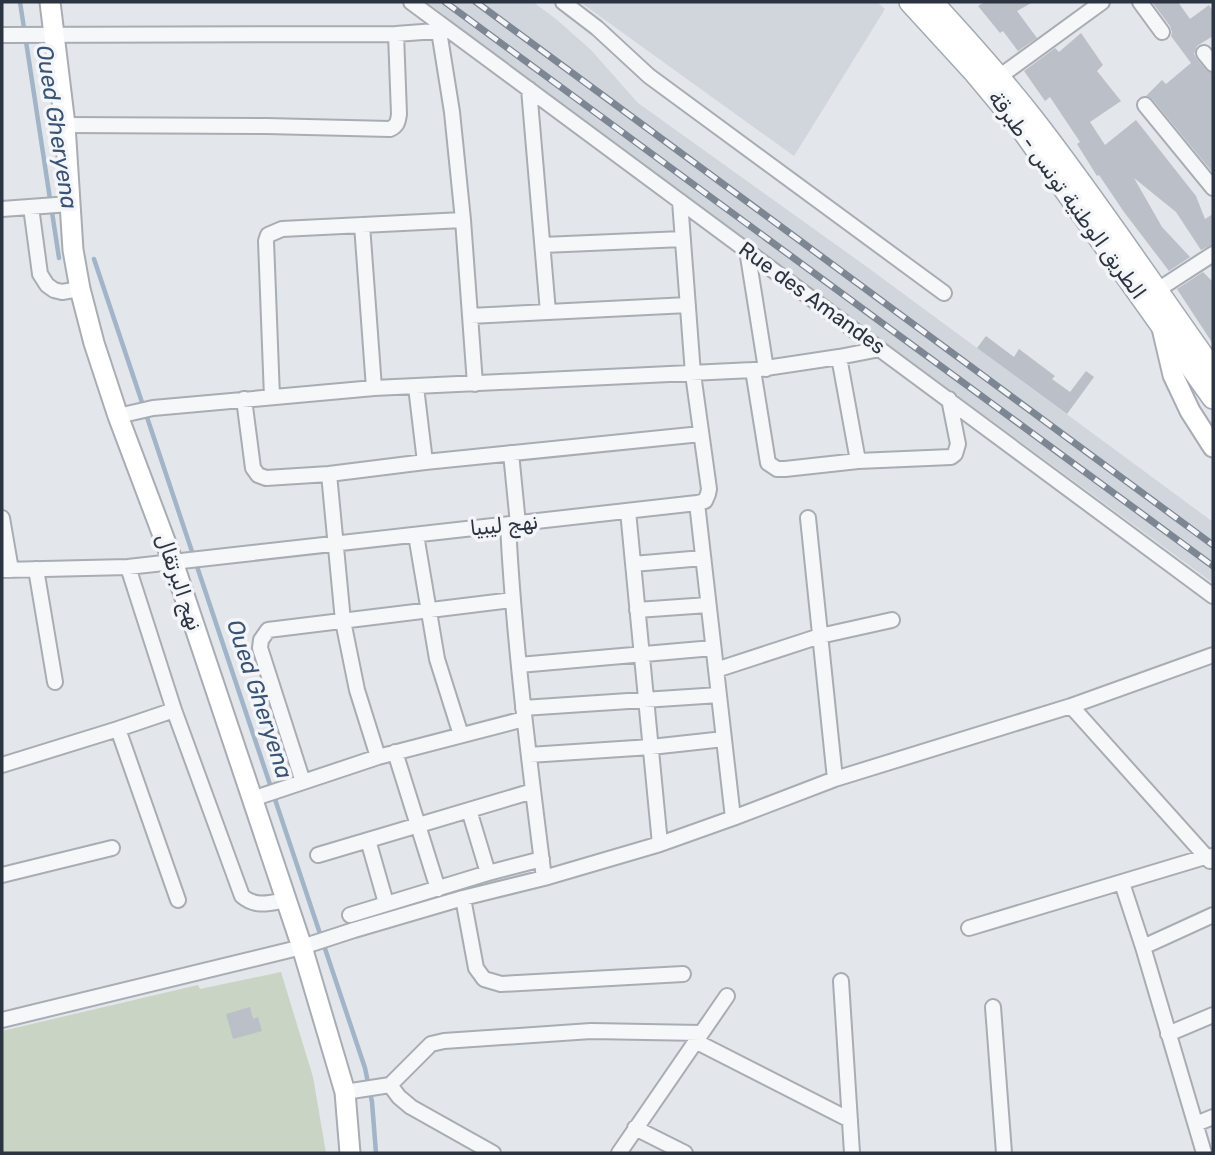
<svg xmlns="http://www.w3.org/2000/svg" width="1215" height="1155" viewBox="0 0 1215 1155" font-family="Rubik,'Noto Naskh Arabic',sans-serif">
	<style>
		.built { fill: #d1d5dc }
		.green { fill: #c9d4c5 }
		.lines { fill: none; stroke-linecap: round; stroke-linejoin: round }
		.stream { stroke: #a1b4c8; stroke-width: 4.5 }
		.building { fill: #bbbfc7 }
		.street-casing { stroke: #a8adb4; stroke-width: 18 }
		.secondary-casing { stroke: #a8adb4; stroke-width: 23 }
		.primary-casing { stroke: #a3aab5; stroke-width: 24 }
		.street { stroke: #f6f7f9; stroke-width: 14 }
		.secondary { stroke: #fff; stroke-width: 19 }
		.primary { stroke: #fff; stroke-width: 21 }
		.rail-casing { stroke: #7d8693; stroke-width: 7 }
		.rail { stroke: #f3f5f8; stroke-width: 4.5; stroke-dasharray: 13; stroke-linecap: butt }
		.labels { text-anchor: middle; stroke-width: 7; stroke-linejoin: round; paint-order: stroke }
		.street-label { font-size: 21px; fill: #2c3441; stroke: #f3f5f8 }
		.water-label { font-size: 23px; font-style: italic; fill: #385373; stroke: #f3f5f8 }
	</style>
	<rect width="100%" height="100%" fill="#e3e6ea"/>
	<path class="built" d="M427,2H533L556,19L591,50L638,103L867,267L1213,522V583L461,31L443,14Z
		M580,2H877L885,9L794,156Z"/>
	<path class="green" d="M281,972L313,1077L326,1153H2V1031L198,985L200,989Z"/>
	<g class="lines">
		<path class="stream" d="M20,2L59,258
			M94,259L365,1068L372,1102L376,1153"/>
	</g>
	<path class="building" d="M985,2H1033L1017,11L1037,38L1018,51L1003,31L1000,33L978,6Z
		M1152,2H1178L1190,19L1209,5L1213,11V36L1197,46L1194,54L1197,59L1206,70L1213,73V173L1152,99L1146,96L1162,80L1166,84L1191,63L1171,36L1172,32L1170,26Z
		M1081,33L1103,65L1097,71L1121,101L1090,122L1105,145L1136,120L1196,196L1205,219L1213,214V244L1201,250L1176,212L1134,178L1162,227L1190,257L1169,271L1124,212L1099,175L1097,176L1077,144L1080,142L1050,97L1045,101L1024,71L1055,48L1059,52Z
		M1203,272L1213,282V344L1177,289Z
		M986,336L1014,357L1019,349L1055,376L1052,379L1070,392L1086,371L1094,377L1067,414L977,348Z
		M250,1007L253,1019L258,1017L262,1031L233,1039L226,1014Z"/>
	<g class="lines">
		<defs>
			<path id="street" d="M411,2L1213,596
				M563,2L597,28L649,76L944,293
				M1140,2L1162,32
				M439,31L452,112L463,220L475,384
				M2,35L396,34L449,30
				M1204,53L1213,64
				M999,77L1102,2
				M529,89L548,312
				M1145,105L1213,188
				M65,125L266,126L390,129C397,126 398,122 399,114L396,34
				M31,207L40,274L47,285L54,290L62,292L80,289
				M2,209L70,204
				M362,225L374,388
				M543,245L683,239
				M747,250L766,369
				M1156,291L1213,254
				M470,316L688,305
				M839,357L858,461
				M753,370L768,463L777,469H785L858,461L951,457L955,454L958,444L949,399
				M416,387L425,462
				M272,397L266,241L268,235L282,229L463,220
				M244,399L253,468L258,475L266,478L329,474L425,462L701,434
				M118,416L153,408L374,388L753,370L839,357L880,349
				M511,453L518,524
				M329,474L343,621L357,690L378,757
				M697,503L733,818
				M628,511L660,844
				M2,518L11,570
				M808,518L835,779
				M508,525C514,643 529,760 544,878
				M416,535L437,659L461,735
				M633,564L703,558
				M128,567L174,710L242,896C256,908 270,903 286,900
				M36,569L55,682
				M2,570L128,567L697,503L705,501L708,494L709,489L693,374L680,201
				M637,610L708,605
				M519,665L713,648
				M716,670L820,636L892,620
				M1071,706L1210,861
				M523,708L719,695
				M118,729L178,900
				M395,752L438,889
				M529,755L651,747L724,739
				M2,765L118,729L174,710
				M303,782L260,648L261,640L268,630L512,600
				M252,799L378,757L524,719
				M469,810L488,873
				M368,840L386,903
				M318,855L533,791
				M2,875L112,848
				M1122,883L1143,947L1204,1153
				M463,898L476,968L484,979L501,984L683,974
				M350,915L488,873L542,859
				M969,928L1205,857L1213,856
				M1143,947L1213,915
				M841,981L852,1153
				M993,1007L1004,1153
				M2,1020L302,947L354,930L463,898L544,878L660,844L733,818L835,779L1071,706L1213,655
				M1168,1034L1213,1015
				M695,1041L850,1120
				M390,1085L399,1097L411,1107L493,1153
				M345,1092L390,1085L431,1044L444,1041L591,1031L701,1033
				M1196,1124L1213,1117
				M635,1128L685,1153
				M619,1153L727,996"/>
			<path id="secondary" d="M50,2L65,125L73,250L80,289L94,343L118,416L173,562L302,947L345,1092L350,1153
				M1162,328L1173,375L1190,411L1213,447"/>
			<path id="primary" d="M910,2L975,73L1021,128L1213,398
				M932,2C967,40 1001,78 1033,119C1096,200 1153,286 1213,370"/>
		</defs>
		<use href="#street" class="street-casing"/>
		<use href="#secondary" class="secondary-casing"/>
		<use href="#primary" class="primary-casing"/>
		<use href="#street" class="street"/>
		<use href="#secondary" class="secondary"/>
		<use href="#primary" class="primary"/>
		<defs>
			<path id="rail" d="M445,2L1213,566
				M476,2L1213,545"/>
		</defs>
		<use href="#rail" class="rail-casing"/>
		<use href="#rail" class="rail"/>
	</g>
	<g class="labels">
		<g class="street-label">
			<text transform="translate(1067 195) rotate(54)" y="7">الطريق الوطنية تونس - طبرقة</text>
			<text transform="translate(812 298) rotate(36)" y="7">Rue des Amandes</text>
			<text transform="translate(504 525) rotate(-6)" y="7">نهج ليبيا</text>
			<text transform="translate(179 582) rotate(71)" y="7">نهج البرتقال</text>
		</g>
		<g class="water-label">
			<text transform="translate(57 127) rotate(81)" y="8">Oued Gheryena</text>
			<text transform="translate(260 699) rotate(72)" y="8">Oued Gheryena</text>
		</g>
	</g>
	<rect width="1215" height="1155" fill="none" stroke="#2c3441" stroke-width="7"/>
</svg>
